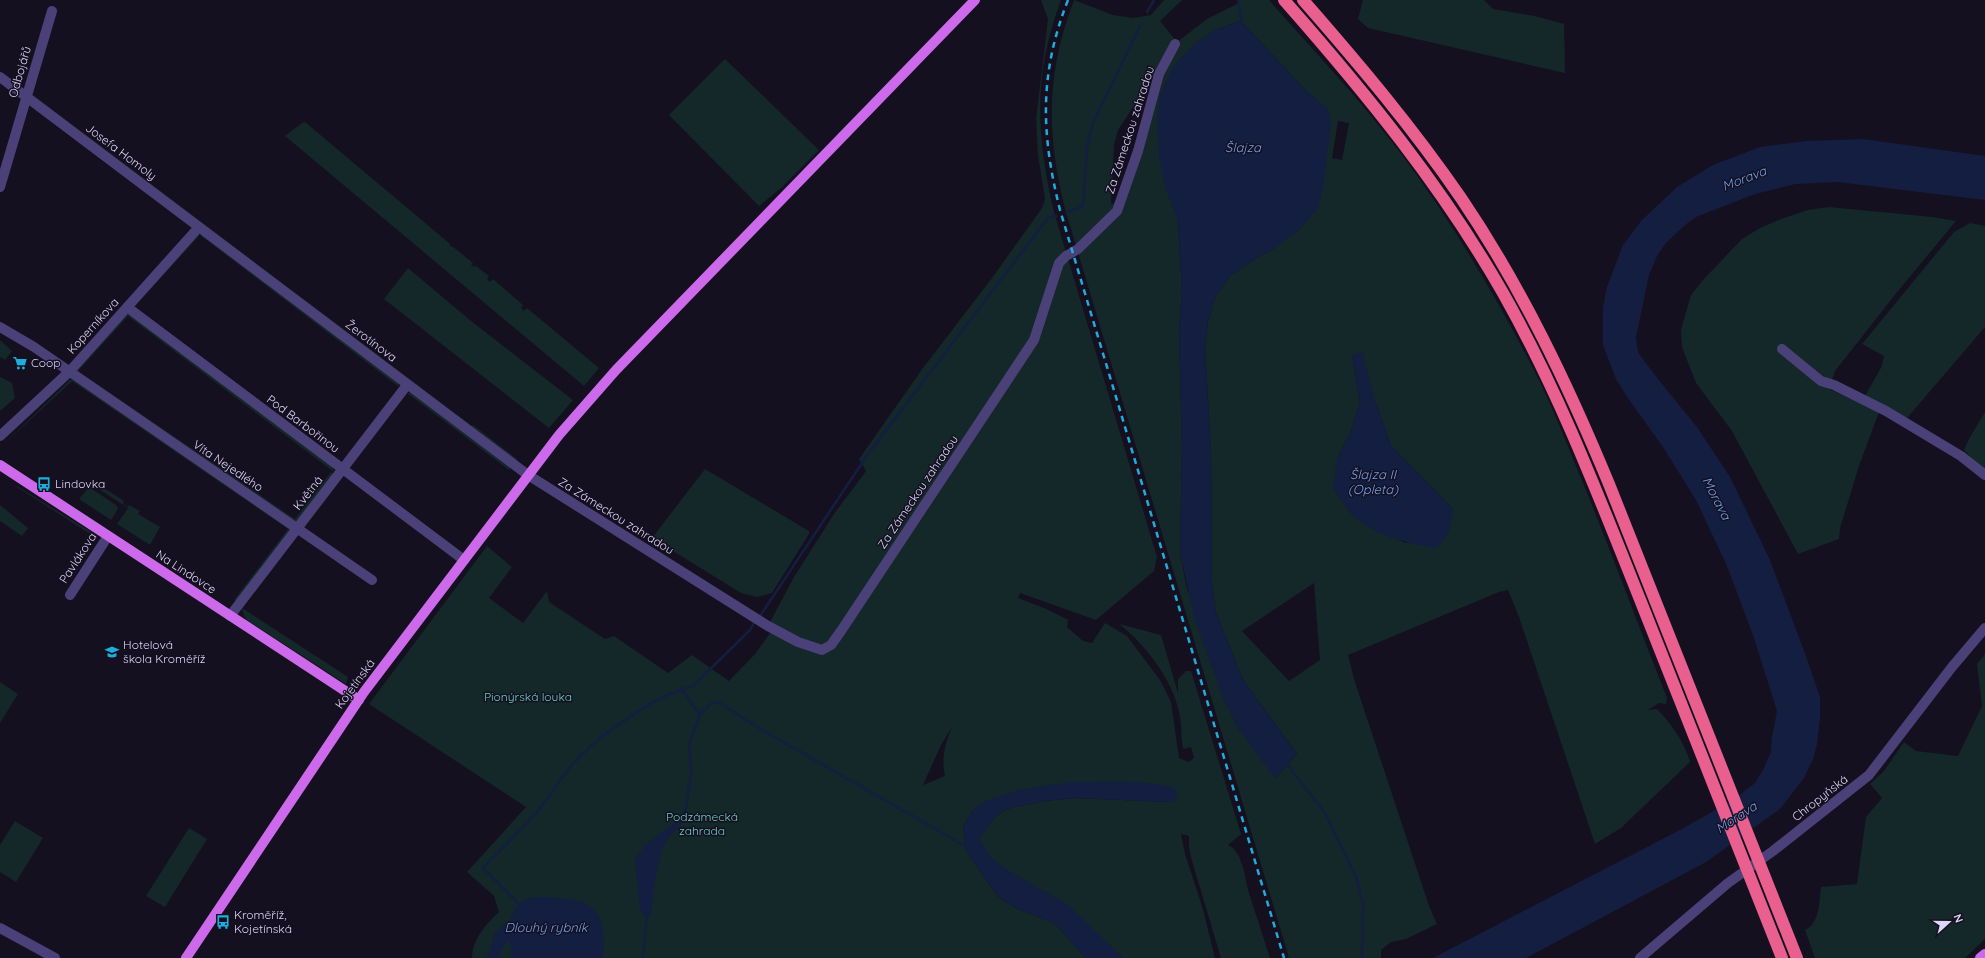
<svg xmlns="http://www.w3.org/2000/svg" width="1985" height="958" viewBox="0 0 1985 958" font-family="Quicksand,sans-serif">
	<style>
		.green { fill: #142729; fill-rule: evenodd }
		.water { fill: #141e40 }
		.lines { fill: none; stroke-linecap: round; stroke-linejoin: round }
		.stream { stroke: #141e40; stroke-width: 2.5 }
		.minor { stroke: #4b4179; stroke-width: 10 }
		.major { stroke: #cd6aeb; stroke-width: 10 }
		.highway { stroke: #e95f8e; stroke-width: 12 }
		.rail { stroke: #1eaddc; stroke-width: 2.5; stroke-dasharray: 6 5; stroke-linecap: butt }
		.labels { text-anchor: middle; stroke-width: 3; stroke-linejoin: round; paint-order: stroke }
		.street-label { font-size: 12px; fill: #ded5f9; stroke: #151020 }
		.poi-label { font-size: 12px; fill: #ded5f9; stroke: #151020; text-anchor: start }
		.park-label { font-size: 12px; fill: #6acfc5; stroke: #151020 }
		.water-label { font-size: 13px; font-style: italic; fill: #70a1ec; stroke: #151020 }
	</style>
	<rect width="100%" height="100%" fill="#151020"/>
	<path class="green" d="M1041,0H1061C1033,75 1036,135 1054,212L1157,557L1154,571L1096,620L1020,593L1018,598L1044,608L1068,620L1067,627L1083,641L1092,643L1105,623L1127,636L1160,680L1171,702L1179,758L1189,762L1194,758L1191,747L1183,749C1181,737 1182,724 1179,712C1172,679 1145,644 1119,624L1161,635L1178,693V679L1186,671H1191L1241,834L1228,845L1233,848L1239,856L1244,871L1248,890L1270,958H1221L1192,861L1189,848V836L1181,834L1185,854L1202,906L1215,958H1123L1001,870L988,855L978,838L995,817L1006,809L1044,801L1076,798L1170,802L1143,783L973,810L963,827L967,852L998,897L1016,908L1054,923L1086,958H472C472,940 486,924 499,912L494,896L467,872L526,807L369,704L487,546L512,567L489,598L523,623L547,591L549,602L605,639L614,636L668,673L692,655L729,681L755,654L770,633V622L794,577L834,514L866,471L859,459L923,368L992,278L1042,208L1045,199L1038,155L1036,119L1048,19ZM952,727C945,744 941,758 945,776L923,785L941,745Z
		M1074,0L1113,15L1133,18L1151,15L1164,0H1182L1160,21L1177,42L1207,19L1239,3L1237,0H1269C1314,51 1361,100 1402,155C1452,222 1495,295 1534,370C1552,405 1566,442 1581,478C1611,551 1638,625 1667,698L1666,704L1659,703L1648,710L1657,709C1671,723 1685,743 1690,762L1621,828L1595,844L1519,617L1508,590L1499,592L1348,655L1354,679L1429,906L1437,924L1406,939L1391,942L1381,950V958H1289L1065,209C1046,132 1046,74 1074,0ZM1241,21L1306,91L1327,109L1275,248L1258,257L1231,275L1216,295L1208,321L1205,348L1211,452L1212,585L1216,613L1243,680L1297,754L1275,778L1187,589L1180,553L1182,447L1179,331L1182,290L1178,221L1215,30ZM1156,72L1142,130L1116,204H1111L1114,145L1118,130ZM1338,121L1349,123L1342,160L1332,158ZM1352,355L1376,404L1391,446L1453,509L1406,543L1371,528L1348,510L1337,459L1350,434L1360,402ZM1314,583L1320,660L1289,681L1242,631Z
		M1363,0H1484L1493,9L1535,16L1564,24L1565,73L1368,28L1358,19Z
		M725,59L819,150L781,188L759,206L669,115Z
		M33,95L472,426L473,425L517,459L515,462L32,96Z
		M305,122L449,243L451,247L452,246L473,263L471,265L474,267L476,266L489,276L487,279L490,282L493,279L523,305L521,308L524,311L527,308L599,368L584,386L285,136L302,123Z
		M1829,207L1932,217L1956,221L1898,291L1835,371L1829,389L1879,412L1859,466L1840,528L1839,539L1798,554L1732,431L1696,383L1682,347L1681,330L1691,295L1703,280L1742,239L1760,228L1781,219L1808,210Z
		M1970,223L1985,226V327L1907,418L1865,396L1882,366L1884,356L1862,344L1954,232Z
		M199,235H203L398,382L399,387L200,235L135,306V304Z
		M408,268L471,321L573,400L549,428L384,299Z
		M127,315H130L332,465L334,472L128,316L78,371L295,519L331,472L334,474L296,522L78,376L76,368Z
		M0,340L12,351L5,360L0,357Z
		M0,377L12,383L15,398L0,411Z
		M72,378L290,527V531L237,602L234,600L288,529L72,381L0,448Z
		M407,393H412L511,467L509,470Z
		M1985,412V471L1964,450L1970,437Z
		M705,469L809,531V534L772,593L757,597L741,593L652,538Z
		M93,481L124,501L123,504L128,507L129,505L140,511L138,514L160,527L150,545L117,524L128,508L91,484Z
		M17,486L96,535L98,539L17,487Z
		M89,487L116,505L118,509L111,520L79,499Z
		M0,505L28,528L22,536L0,521Z
		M242,608L348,677L346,684L247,620L244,616Z
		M1985,654V939L1965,958H1815L1805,930C1820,923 1819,902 1821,887L1857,884L1866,817L1882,798L1870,784L1884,771L1904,742L1916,751L1958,756L1982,706L1977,664Z
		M0,682L18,694L0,723Z
		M15,821L43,838L16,882L0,872V845Z
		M189,828L207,839L165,907L146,896Z"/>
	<path class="water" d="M1241,21L1306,91L1328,109L1331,123L1323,188L1318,208L1299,230L1275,248L1258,257L1231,275L1216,295L1208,321L1205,348L1211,452L1212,585L1216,613L1243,680L1297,754L1275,778L1237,727L1222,695L1195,620L1180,553L1182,447L1179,331L1182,290L1178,221L1165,186L1159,154L1157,124L1160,95L1173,67L1194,44L1215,30Z
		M1863,139L1985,156V200L1837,182L1795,184L1755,194L1696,217L1685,225L1665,244L1657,256L1649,275L1636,337L1637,346L1639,354L1658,379L1697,427L1730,477L1770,560L1806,656L1820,697V719L1817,744L1813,759L1804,778L1780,809L1706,862L1526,958H1433L1680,830L1733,800L1755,783L1763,770L1771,752L1772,737L1777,711L1753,635L1727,566L1696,500L1663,447L1627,397L1616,379L1603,345V307L1607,287L1623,245L1642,220L1677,187L1713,165L1760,147L1806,141Z
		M1362,352L1376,404L1391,446L1453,509C1451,526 1449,537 1436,548C1405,543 1368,534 1347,509C1342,502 1338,495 1333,488L1337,459L1350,434L1360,402L1352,355Z
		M1070,782C1094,783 1159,778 1177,790L1176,800L1170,802L1076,798L1044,801L1006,809L995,817L979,838L991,858L1009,871L1067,904L1123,958H1086L1054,923L1016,908L998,897L967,852L963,827L973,810L983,802L1019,790Z
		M685,818C680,827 673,832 667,840C658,849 653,899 651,914L649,917L643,914L640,909L635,860L644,846L680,819Z
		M545,897C594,900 606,906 603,958H512L510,943L507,941L502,949L500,958H487L494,935L502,926L510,921L515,908L522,902L529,898Z"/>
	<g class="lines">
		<path class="stream" d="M1238,0L1242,23
			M1147,12L1154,0
			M1066,213L1083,206L1087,147L1093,123L1140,26
			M760,616L868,454L1048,218L1056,216
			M700,714L711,704L718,702L764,731L967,847
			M1286,763L1325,813L1357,879L1363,906L1362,957
			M681,821L686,807L691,773L689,745L700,714L681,689
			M521,906L483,868C502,848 523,829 540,808C552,794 560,779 571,766C598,735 654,696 693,686L750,630L754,623
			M643,958L647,912"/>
		<path class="minor" d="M0,77L528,475L768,626L798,642L822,650L831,645L841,631L1034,340L1059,263L1066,256L1078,249L1117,211L1138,151L1159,74L1175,44
			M0,187L52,11
			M127,307L464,560
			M0,327L34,347L372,580
			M1782,349L1821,381L1834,385L1886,411L1961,456L1985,475
			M0,436L69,372L199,227
			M70,595L108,536
			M230,616L407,385
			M0,928L55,958
			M1640,958L1728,883L1773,851L1869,775L1952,667L1985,628"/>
		<path class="major" d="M0,465L359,700
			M186,958L364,692L559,435L616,370L975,0
			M1980,958L1985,954"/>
		<path class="highway" d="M1284,0C1365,92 1442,186 1503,293C1559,392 1599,497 1641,602C1688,721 1735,839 1782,958
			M1303,0C1359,64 1413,128 1461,198C1522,288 1568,385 1609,484L1797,958"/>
		<path class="rail" d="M1068,0C1039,74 1041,134 1060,210L1284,958"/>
	</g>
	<defs>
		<symbol id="supermarket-bare" viewBox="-9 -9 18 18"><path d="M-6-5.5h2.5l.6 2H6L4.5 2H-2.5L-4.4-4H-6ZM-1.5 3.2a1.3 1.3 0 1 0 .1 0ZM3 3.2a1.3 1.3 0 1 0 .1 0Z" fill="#1eaddc" stroke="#151020" stroke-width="2.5" paint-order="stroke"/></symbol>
		<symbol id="bus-bare" viewBox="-9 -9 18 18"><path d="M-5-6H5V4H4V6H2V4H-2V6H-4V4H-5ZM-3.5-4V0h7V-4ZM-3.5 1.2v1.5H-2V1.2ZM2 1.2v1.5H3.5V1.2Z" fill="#1eaddc" stroke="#151020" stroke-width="2.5" paint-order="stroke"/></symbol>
		<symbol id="school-bare" viewBox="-9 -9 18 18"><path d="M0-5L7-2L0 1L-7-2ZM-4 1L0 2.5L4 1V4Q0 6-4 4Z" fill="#1eaddc" stroke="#151020" stroke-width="2.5" paint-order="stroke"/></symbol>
	</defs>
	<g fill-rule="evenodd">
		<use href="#supermarket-bare" x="10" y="353" width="20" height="20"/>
		<use href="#bus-bare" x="34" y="474" width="20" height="20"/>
		<use href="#school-bare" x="102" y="642" width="20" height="20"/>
		<use href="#bus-bare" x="213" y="912" width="20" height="20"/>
	</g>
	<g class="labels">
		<g class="street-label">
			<text transform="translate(20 72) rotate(-74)" y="4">Odbojářů</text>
			<text transform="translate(1130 130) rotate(-72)" y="4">Za Zámeckou zahradou</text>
			<text transform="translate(121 152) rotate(37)" y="4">Josefa Homoly</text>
			<text transform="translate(93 326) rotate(-48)" y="4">Koperníkova</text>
			<text transform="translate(371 341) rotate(37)" y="4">Žerotínova</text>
			<text transform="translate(303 424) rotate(37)" y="4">Pod Barbořinou</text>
			<text transform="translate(228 466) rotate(34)" y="4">Víta Nejedlého</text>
			<text transform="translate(918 492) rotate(-56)" y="4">Za Zámeckou zahradou</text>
			<text transform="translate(308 493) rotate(-52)" y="4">Květná</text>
			<text transform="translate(616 516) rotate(32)" y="4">Za Zámeckou zahradou</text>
			<text transform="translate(78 558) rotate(-57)" y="4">Pavlákova</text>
			<text transform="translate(186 572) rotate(33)" y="4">Na Lindovce</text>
			<text transform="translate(355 684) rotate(-54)" y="4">Kojetínská</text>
			<text transform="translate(1820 798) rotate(-38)" y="4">Chropyňská</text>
		</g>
		<g class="poi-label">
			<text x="31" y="367">Coop</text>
			<text x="55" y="488">Lindovka</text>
			<text x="123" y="649">Hotelová<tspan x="123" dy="14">škola Kroměříž</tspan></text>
			<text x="234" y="919">Kroměříž,<tspan x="234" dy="14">Kojetínská</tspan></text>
		</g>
		<g class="park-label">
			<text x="528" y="701">Pionýrská louka</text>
			<text x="702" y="821">Podzámecká<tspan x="702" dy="14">zahrada</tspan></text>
		</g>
		<g class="water-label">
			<text x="1243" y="152">Šlajza</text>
			<text transform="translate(1744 178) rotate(-21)" y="5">Morava</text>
			<text x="1373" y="479">Šlajza II<tspan x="1373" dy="15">(Opleta)</tspan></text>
			<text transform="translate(1717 498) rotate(63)" y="5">Morava</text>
			<text transform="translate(1736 817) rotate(-33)" y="5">Morava</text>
			<text x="546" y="932">Dlouhý rybník</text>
		</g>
	</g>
	<g transform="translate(1949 922) rotate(69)" stroke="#151020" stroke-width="3" paint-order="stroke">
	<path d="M0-3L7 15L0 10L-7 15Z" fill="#ded5f9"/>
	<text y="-6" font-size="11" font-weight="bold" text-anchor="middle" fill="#ded5f9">N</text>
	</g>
</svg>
